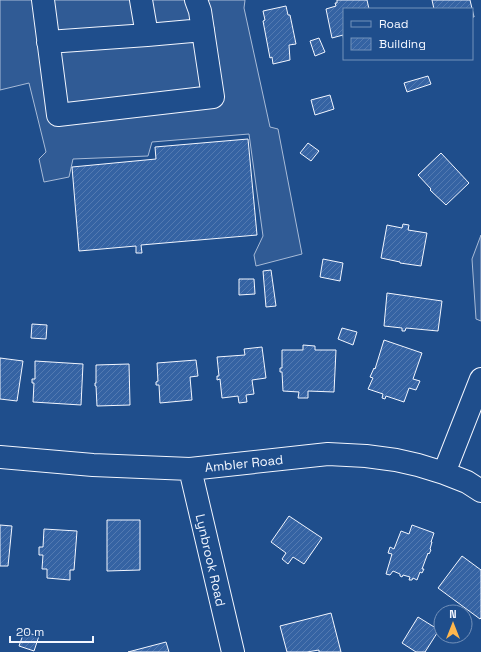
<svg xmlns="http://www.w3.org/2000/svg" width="481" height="652" viewBox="0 0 481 652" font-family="'Space Grotesk',sans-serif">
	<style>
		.parking { fill: #305b95; stroke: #a8bbd7 }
		.building { fill: url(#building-hatch); stroke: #f2f6ff }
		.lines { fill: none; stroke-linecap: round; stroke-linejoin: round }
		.minor-casing { stroke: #f2f6ff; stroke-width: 24 }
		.minor { stroke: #1f4e8c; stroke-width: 22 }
		.labels { text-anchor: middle; stroke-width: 3; stroke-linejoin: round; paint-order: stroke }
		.street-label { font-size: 13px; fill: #f2f6ff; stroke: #1f4e8c }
	</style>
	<defs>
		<pattern id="building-hatch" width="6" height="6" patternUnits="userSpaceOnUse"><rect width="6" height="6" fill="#3563a3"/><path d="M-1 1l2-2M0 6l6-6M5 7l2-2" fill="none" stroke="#537ab1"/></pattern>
	</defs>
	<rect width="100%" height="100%" fill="#1f4e8c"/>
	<path class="parking" d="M0,0H245L244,8L270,127L278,129L302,254L256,266L254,255L263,236L249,134L152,142L148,156L73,159L69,177L44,182L39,159L46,152L29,83L0,90Z
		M481,235V321L476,319L472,259Z"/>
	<path class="building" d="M337,0H367L369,9H344V42L343,35L332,38L326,9L336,6L335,3H337Z
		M432,0H470L474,17H472V9H434Z
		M286,6L288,15H290L296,44L289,45L290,60L273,64L272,57L270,58L263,21L265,20L263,11Z
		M319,38L325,52L315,56L310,41Z
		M428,76L431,84L407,92L404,83Z
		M330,95L334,109L315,115L311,100Z
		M248,139L257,235L141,245L142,253H136V246L79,251L72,167L156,159L155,147Z
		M308,143L319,151L311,161L300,153Z
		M441,153L469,183L446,205L430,190L431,189L418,175Z
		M403,224L409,225L408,230L427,233L421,266L400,263V262L381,258L387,225L402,228Z
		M323,259L343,263L340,281L320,277Z
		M271,270L276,306L266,307L263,271Z
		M239,279H254L255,294L239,295Z
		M387,293L442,301L438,331L406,328L405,331H402V328L384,326Z
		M32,324L47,325L46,339L31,338Z
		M342,328L357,332L353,345L338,339Z
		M384,340L422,353L413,379L420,381L416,390L409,388L404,402L386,396L385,399L382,398L383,394L368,389L373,378L370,377L374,368L375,369Z
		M303,345L315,346V350H336L334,392L308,391V398H298L299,392L283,391L282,372H280V368H282V350H303Z
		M262,347L266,378L252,380L254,394L246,395L247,402L239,403L238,396L222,398L220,379L217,380V376H219L217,357L245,355L244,349Z
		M0,358L23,361L17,401L0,399Z
		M196,360L198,376L190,377L192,400L160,403L159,385H156V382L158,381L157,363Z
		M35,361L83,364L81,405L33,402L34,383H32V379H35Z
		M129,364L130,405L97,406L96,386H95V383H96V365Z
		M289,516L322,538L304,564L293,557L288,564L282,559L286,553L271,542Z
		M107,520H140V570L107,571Z
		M0,525L12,526L8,566H0Z
		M412,525L434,533L431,542H432L430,549L431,550L429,554L428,553L422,569H424L422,573L420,572L417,580L413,578L412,580H409L410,577L403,575L402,577L400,576V574L393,571L390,575L386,574L392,554L388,553L390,547L394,549L401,531L409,534Z
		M44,529L77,531L74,570H70V580L47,578V569H42L43,555H39V547H43Z
		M462,556L481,570V618L480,619L438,588Z
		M331,613L341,652H319V650L307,652H287L280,626Z
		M418,617L439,630L425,652H416L402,643Z
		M24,632L39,636L34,651L19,646Z
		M166,642L169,652H128Z"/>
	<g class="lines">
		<defs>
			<path id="minor" d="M43,0L58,115L213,97L200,11L196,0
				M141,0L147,35L203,30
				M48,42L147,35
				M0,457L93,465L190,469L328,454L366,456L396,460L418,465L444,473L467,482L481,491
				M190,469L233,652
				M444,473L481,379"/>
		</defs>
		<use href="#minor" class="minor-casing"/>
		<use href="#minor" class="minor"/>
	</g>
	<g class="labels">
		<g class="street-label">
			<text transform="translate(244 463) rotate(-6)" y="5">Ambler Road</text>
			<text transform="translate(211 560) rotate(77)" y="5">Lynbrook Road</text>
		</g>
	</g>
	<rect x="343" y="8" width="130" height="52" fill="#1f4e8c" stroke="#7391ba"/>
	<rect x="351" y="21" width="20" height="6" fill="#1f4e8c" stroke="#7391ba"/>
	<text x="379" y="28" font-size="12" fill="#f2f6ff">Road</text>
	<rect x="351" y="38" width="20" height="12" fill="url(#building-hatch)" stroke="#7391ba"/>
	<text x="379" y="48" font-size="12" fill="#f2f6ff">Building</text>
	<g transform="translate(453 624)"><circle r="19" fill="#1f4e8c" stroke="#7391ba"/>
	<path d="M0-3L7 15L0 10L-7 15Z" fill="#ffb74d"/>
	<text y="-6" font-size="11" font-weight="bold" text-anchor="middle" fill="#f2f6ff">N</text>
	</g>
	<path d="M10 636v6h83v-6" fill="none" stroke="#f2f6ff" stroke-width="2"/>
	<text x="16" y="636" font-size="12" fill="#f2f6ff" stroke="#1f4e8c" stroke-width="3" paint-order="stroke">20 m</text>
</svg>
